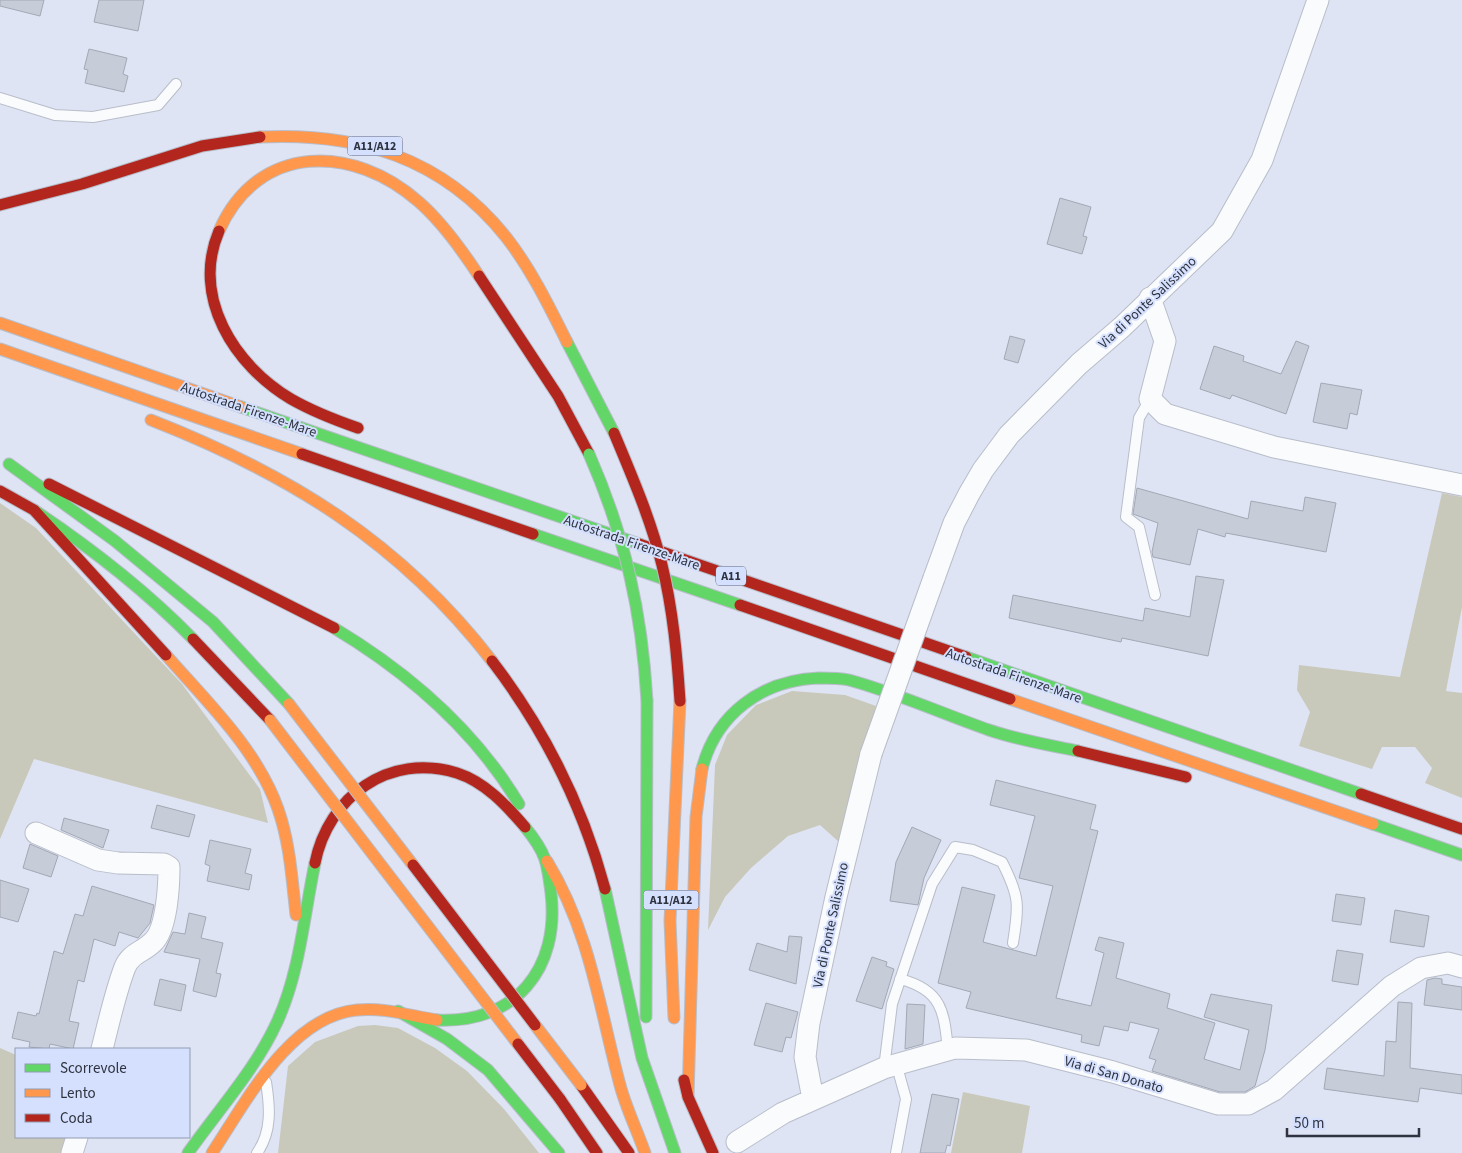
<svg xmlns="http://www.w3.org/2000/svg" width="1462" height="1153" viewBox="0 0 1462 1153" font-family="'Source Sans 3',sans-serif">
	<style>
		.green { fill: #c8c9bb }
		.building { fill: #c7ccd9; stroke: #a3a8b4 }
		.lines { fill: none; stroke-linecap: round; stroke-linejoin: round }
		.lane-casing { stroke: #b8bdc9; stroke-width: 12 }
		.street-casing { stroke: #b8bdc9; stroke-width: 23 }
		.fast-casing { stroke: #b8bdc9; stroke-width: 13 }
		.slow-casing { stroke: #b8bdc9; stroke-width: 13 }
		.jam-casing { stroke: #b8bdc9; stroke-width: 13 }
		.lane { stroke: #fafbfd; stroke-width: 10 }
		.street { stroke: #fafbfd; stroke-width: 21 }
		.fast { stroke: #63d668; stroke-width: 11 }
		.slow { stroke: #ff974d; stroke-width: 11 }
		.jam { stroke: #b3261e; stroke-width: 11 }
		.street-bridge-casing { stroke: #b8bdc9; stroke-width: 23; stroke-linecap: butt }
		.fast-bridge-casing { stroke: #b8bdc9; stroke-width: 13; stroke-linecap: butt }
		.slow-bridge-casing { stroke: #b8bdc9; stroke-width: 13; stroke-linecap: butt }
		.jam-bridge-casing { stroke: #b8bdc9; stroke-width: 13; stroke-linecap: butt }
		.street-bridge { stroke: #fafbfd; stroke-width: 21 }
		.fast-bridge { stroke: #63d668; stroke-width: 11 }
		.slow-bridge { stroke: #ff974d; stroke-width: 11 }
		.jam-bridge { stroke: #b3261e; stroke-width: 11 }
		.labels { text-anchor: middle; stroke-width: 4; stroke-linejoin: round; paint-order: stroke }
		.shield { fill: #d4e0fe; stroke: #606778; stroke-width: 1 }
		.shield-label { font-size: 12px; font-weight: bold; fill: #2f333f }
		.street-label { font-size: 14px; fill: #2f333f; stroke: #d4e0fe }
	</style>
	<rect width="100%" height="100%" fill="#dee4f4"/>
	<path class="green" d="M1442,493L1462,497V607L1446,691L1462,693V798L1425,783L1432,768L1415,747H1382L1372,769L1299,746L1310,712L1297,690L1299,665L1400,677Z
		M0,503L36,528L182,684L260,789L268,823L34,759L0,839Z
		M792,691L845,695L876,706L839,842L820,825L788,836L751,868L725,897L708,930L715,765L727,735L756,705Z
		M375,1025L398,1028L435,1048L467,1071L504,1109L539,1153H278L288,1066L315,1042L358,1026Z
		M0,1048L16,1055V1137H70L66,1153H0Z
		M963,1092L1030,1106L1022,1153H951Z"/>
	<path class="building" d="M0,0H44L40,16L0,6Z
		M99,0H144L138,31L94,22Z
		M89,49L127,58L123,74L128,76L124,92L85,83L88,70L84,69Z
		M1060,198L1091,207L1083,236L1087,237L1082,254L1047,244Z
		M1010,336L1025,340L1018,363L1004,359Z
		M1296,341L1309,346L1286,414L1232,395L1230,399L1200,389L1214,346L1244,356L1243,361L1281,374Z
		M1321,383L1362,390L1357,415L1350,413L1347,429L1313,422Z
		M1137,488L1248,519L1251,501L1303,511L1305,497L1336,503L1326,552L1226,533L1225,537L1198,529L1190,565L1153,557L1152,552L1158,523L1133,514Z
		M1196,576L1224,580L1208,656L1122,638L1121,642L1009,618L1013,595L1143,621L1145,608L1190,617Z
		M996,780L1096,805L1090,829L1098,831L1056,998L1091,1006L1104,953L1095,950L1099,937L1124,943L1116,978L1170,994L1167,1008L1215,1023L1204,1059L1240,1070L1249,1030L1204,1017L1211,994L1272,1005L1265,1050L1255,1086L1245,1092H1220L1152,1071L1156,1060L1149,1058L1159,1029L1130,1022L1128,1031L1104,1026L1099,1046L1081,1042L1082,1035L966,1008L971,992L938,983L962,887L995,895L983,942L1036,956L1053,886L1019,878L1035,816L990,805Z
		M157,805L195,815L189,837L151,828Z
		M64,818L109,830L103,848L61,830Z
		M912,827L941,840L924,878L918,905L890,901L896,862Z
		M210,840L251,849L245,873L252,875L249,890L207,881L210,866L205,864Z
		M30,844L58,856L51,877L23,868Z
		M0,880L29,889L18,922L0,917Z
		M92,886L154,905L150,923L138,938L119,932L115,946L94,939L84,982L78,980L69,1021L79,1023L73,1049L50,1044L49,1049L29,1047L30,1042L12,1038L18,1012L36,1016L37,1013L39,1014L54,951L63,954L75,914L83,916Z
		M1336,894L1365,898L1361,925L1332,921Z
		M1395,910L1429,916L1424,947L1390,942Z
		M189,913L206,917L201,938L223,943L216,973L221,974L216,997L193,991L200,959L164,952L173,932L185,934Z
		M789,936L802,937L796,984L749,970L757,943L787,952Z
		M1337,950L1363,954L1358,985L1332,981Z
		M872,957L887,962L886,966L894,969L882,1009L856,1001Z
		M1435,978L1442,979V984L1462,987V1010L1424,1005L1427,980Z
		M160,979L186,985L181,1011L154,1005Z
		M1398,1002L1412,1003L1410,1068L1462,1075V1094L1420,1088L1418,1102L1324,1089L1327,1068L1384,1076L1386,1041L1396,1042Z
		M766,1003L798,1012L791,1038L786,1037L782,1052L754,1045Z
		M907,1004L925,1005L923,1044L905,1049Z
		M932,1094L959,1099L950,1146L947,1145L945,1153H920Z"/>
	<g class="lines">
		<defs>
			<path id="lane" d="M0,98L55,115L93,117L158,105L176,84
				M1150,399L1139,418L1126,517L1139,527L1155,595
				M900,979C942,990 944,1011 948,1050
				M896,1063L906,1099L896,1153
				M884,1068L892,1004L932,884L955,847L973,850L1002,862C1020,897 1019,905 1013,943
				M257,1153C272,1132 270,1107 266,1082"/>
			<path id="street" d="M1150,298L1165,341L1150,399L1165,414L1274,447L1462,485
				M934,578L954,523L969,494L983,470L1009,435L1079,364L1122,327L1222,231L1262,160L1318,0
				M36,833L98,860L118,863L164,864L169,867C169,885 167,929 153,942C143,952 131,953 125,967C115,993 109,1022 102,1049
				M813,1099L805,1057L809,1023L836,897L871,754
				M737,1142L783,1113L884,1068L955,1048L1026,1050L1113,1072L1218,1104H1248L1274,1090L1392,986L1421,968L1448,963L1462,967
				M72,1153L77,1137"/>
			<path id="fast" d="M567,342L614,433
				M241,407L639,544
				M9,464L115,541L213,622L289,704
				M34,510C91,548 145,590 193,639
				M533,534L740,605
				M334,628C409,673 474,729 519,804
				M966,657L1361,794
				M702,769C716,714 762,680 819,678C829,678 840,678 849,680C897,693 943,714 989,730C1018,740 1049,745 1078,751
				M1373,824L1462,855
				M605,889L642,1058L675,1153
				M398,1011L447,1039L488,1070L559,1153
				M646,1017L647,701
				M437,1020C515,1024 560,969 551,893C547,861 546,853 525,827
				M188,1153C219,1109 256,1069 278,1020C300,971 304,915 315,863"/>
			<path id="slow" d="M260,137C358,132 443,158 506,237C531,269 549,306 567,342
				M219,231C258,142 354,144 419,202C443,223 462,250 479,276
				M0,323L241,407
				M0,349L302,454
				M151,420C289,474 400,542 492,661
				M166,655C207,702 257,749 278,809C290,843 292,880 296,915
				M1010,699L1373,824
				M547,861C590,932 599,1006 620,1085C626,1108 637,1130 645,1153
				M674,1018L670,921L680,701
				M688,1097L696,817L702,769
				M212,1153C246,1102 290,1016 357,1010C384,1007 411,1016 437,1020"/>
			<path id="jam" d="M0,205L82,184L202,146L260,137
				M219,231C191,297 234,365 291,399C312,411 335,420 358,428
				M479,276L558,396L589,454
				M302,454L533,534
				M49,484L334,628
				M0,491L34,510L166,655
				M639,544L966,657
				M740,605L1010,699
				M193,639L270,720
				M492,661C544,729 583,807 605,889
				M1078,751L1186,777
				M1361,794L1462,829
				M315,863C328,797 389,752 457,773C485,782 506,805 525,827
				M684,1080L688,1097L713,1153
				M581,1085L629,1153
				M560,1099L597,1153"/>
		</defs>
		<use href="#lane" class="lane-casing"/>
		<use href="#street" class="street-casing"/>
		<use href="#fast" class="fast-casing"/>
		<use href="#slow" class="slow-casing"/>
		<use href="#jam" class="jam-casing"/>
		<use href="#lane" class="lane"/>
		<use href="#street" class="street"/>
		<use href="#fast" class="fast"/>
		<use href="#slow" class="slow"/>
		<use href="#jam" class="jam"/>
		<defs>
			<path id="street-bridge" d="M871,754L934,578"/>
			<path id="fast-bridge" d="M589,454C625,536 642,612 647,701"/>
			<path id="slow-bridge" d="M289,704L413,865
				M270,720L518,1044
				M535,1025L581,1085"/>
			<path id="jam-bridge" d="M614,433C632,476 651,520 662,565C673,610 677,655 680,701
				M413,865L535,1025
				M518,1044L560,1099"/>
		</defs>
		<use href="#street-bridge" class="street-bridge-casing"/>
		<use href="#fast-bridge" class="fast-bridge-casing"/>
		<use href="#slow-bridge" class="slow-bridge-casing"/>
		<use href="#jam-bridge" class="jam-bridge-casing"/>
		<use href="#street-bridge" class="street-bridge"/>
		<use href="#fast-bridge" class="fast-bridge"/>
		<use href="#slow-bridge" class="slow-bridge"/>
		<use href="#jam-bridge" class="jam-bridge"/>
	</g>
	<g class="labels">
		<g class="shield">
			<rect x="347.5" y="136.5" width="55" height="19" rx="4"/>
			<rect x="716" y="566.5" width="30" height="19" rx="4"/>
			<rect x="643.5" y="890.5" width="55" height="19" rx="4"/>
		</g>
		<g class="shield-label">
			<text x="375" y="150">A11/A12</text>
			<text x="731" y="580">A11</text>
			<text x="671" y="904">A11/A12</text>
		</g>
		<g class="street-label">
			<text transform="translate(1147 302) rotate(-43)" y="5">Via di Ponte Salissimo</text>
			<text transform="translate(249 409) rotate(19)" y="5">Autostrada Firenze-Mare</text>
			<text transform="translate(632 542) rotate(19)" y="5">Autostrada Firenze-Mare</text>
			<text transform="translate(1014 675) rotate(19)" y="5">Autostrada Firenze-Mare</text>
			<text transform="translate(830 925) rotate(-78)" y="5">Via di Ponte Salissimo</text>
			<text transform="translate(1114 1074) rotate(16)" y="5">Via di San Donato</text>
		</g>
	</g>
	<rect x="15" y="1048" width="175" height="90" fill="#d4e0fe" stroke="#929bb2"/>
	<rect x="25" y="1064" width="25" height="8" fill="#63d668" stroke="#929bb2"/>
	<text x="60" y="1073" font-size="15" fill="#2f333f">Scorrevole</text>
	<rect x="25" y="1089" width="25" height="8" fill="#ff974d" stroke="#929bb2"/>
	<text x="60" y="1098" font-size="15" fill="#2f333f">Lento</text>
	<rect x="25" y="1114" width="25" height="8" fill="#b3261e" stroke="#929bb2"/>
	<text x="60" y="1123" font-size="15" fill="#2f333f">Coda</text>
	<path d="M1287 1128v8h132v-8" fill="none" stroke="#2f333f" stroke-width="2.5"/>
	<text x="1294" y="1128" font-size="15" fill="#2f333f" stroke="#d4e0fe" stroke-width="4" paint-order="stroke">50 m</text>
</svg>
